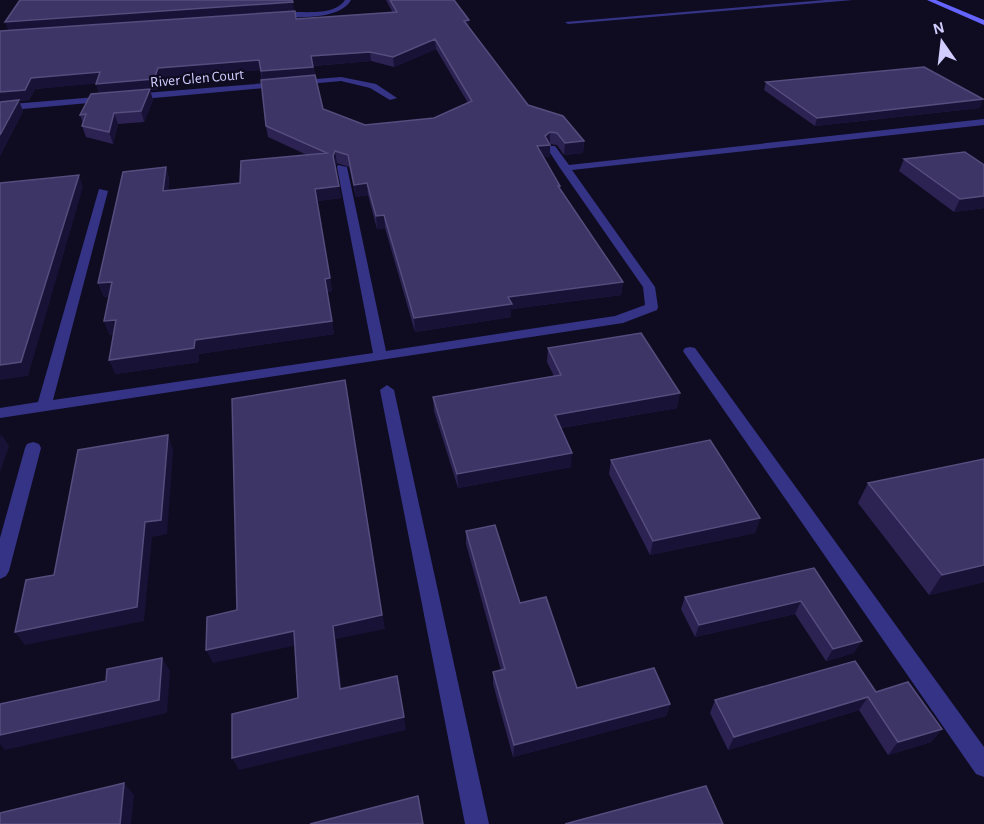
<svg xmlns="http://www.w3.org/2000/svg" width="984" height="824" viewBox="0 0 984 824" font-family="'Alegreya Sans',sans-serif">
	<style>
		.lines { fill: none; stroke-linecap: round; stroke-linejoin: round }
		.lane { fill: #353385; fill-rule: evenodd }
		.street { fill: #353385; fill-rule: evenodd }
		.secondary { fill: #6664ff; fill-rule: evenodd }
		.wall { fill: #2c2352; fill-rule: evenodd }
		.shaded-wall { fill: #191237 }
		.building { fill: #3d3565; stroke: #554d7d; stroke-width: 1.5 }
		.labels { text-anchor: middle; stroke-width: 4.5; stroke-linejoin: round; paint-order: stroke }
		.far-street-label { font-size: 15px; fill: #d2cdff; stroke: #0f0c22 }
	</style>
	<rect width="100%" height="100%" fill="#0f0c22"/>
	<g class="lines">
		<path class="lane" d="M825,0H853L568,24L565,22Z"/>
		<path class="street" d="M345,0H351C339,21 297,16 275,18L272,16C291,6 330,21 345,0Z
			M341,77L376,84L397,98L390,100L370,88L341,81L132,100L128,97L132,94Z
			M108,96L112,99L111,101L0,111V105Z
			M984,119V125L572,170L655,287L658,307L657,310L623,323L0,418V408L38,402L99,189L108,191L53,400L373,353L337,167L338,165L347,167L386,351L615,316L645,305L643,287L560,168L547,148L549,146H555L569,165Z
			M690,347L695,348L984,747V777L976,774L685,354L683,351L685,348Z
			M387,385L394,390L489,824H465L380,390Z
			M33,442L39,444L41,448L9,571L6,576L0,579V538L25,448L27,444Z"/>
		<path class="secondary" d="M927,0H936L984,20V25Z"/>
	</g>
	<path class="wall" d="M386,0H454L469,20V27L528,105L584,141L583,153L564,155L557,145L550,144V157H543L560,189L623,282L621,295L511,309V317L415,332L385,228L377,229L368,195L356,197L349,167L337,163L335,167L341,198L317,201L332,291L327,292L334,334L199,354V362L115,374L114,334L110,335L104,321L109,296L104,297L98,283L166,167L169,179L168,190L240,183L307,155L268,137L266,126L262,80L260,70L161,79L157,90H150L153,100L144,122L118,124L113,144L86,137L82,126L83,123L80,115L99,93L96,83L35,89L29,100L19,101L23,111L0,156V31L294,11L296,19L393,13ZM436,49L468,103L434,118L365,125L323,109L313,66L371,61L394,67Z
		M766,82L980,108L815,126L764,90Z
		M904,159L984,165V208L954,212L899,171Z
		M548,348L677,408L561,428L571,467L458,488L434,411L433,397L554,376L547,362Z
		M611,460L760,518L755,533L650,555L609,474Z
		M868,483L984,582L929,595L858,503Z
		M466,531L520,603L577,688L670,704L666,716L513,757L493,684V672L501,670L466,544Z
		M814,568L854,653L826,661L795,614L695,637L681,609L685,597Z
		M876,692L942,729L931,742L888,755L859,710L728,750L710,713L715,700Z"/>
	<path class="shaded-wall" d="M293,2L294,11L9,32L5,22Z
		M469,20V30L464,21Z
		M435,39L436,49L394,67L393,57Z
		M370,52L371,61L312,66L311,56Z
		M259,60L261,70L161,79L157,90H150L153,100L144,122L141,111L100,95L96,84L158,68Z
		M313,67L315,77L263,81L261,71Z
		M100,72L103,83L35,89L29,100L19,101L23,111L0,156V92L31,78Z
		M983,99L980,108L815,126L817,118Z
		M114,113L118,124L113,144L109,132Z
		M550,132V157L536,158L537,146Z
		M584,141L583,153L564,155L565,143Z
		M335,151L337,163L335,167L333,156Z
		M166,167L169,179L166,203L163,191Z
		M79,175L83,187L28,376L0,380V365Z
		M367,183L368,195L356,197L354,185Z
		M339,186L341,198L317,201L332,291L327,292L334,334L199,354V362L115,374L109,360L195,340L315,189Z
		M984,196V208L954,212L960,199Z
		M384,215L385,228L377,229L376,216Z
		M112,282L117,295L104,297L98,283Z
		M623,282L621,295L511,309V317L415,332L414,318L508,297Z
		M116,320L122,333L110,335L104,321Z
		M345,380L385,629L336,639L343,702L340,689L333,626Z
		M680,393L677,408L554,429L555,415Z
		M1,434L9,446L0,472V438Z
		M168,435L173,450L167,534L152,537L144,621L25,645L15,632L145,522Z
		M572,453L571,467L458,488L457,474Z
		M760,518L755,533L650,555L653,541Z
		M984,565V582L929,595L942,575Z
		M801,601L795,614L695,637L699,625Z
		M294,631L298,645L213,663L206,650Z
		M862,641L854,653L826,661L833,649Z
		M162,658L170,671L167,713L5,750L0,744V735Z
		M868,697L859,710L728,750L734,737Z
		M670,704L666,716L513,757L514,745Z
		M404,717L406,730L239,770L232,758Z
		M942,729L931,742L888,755L898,742Z
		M124,783L134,795L131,824H120Z"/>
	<path class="building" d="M20,0H292L293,2L5,22Z
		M390,0H454L469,20L464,21L528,105L563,116L584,141L565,143L557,133L550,132L545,136L550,145L537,146L560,186H558L623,282L508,297L512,304L414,318L384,215L376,216L367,183L354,185L348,155L335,151L333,156L339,186L315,189L330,278L325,279L332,321L195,340L194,348L109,360L116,320L104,321L112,282L98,283L123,172L166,167L163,191L240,183L241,161L327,153L266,126L261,80L315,75L323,109L365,125L434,118L472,101L435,39L393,57L370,52L311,56L313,67L261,71L259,60L158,68L154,79L96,84L100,72L31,78L25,90L0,92V31L295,11L296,19L397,12Z
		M924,67L983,99L817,118L766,82Z
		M150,89L141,111L114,113L109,132L82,126L86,114L80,115L91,94Z
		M19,100L0,135V102Z
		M965,152L984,165V196L960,199L904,159Z
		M79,175L21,362L0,365V183Z
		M641,333L680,393L555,415L572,453L457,474L433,397L561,375L548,348Z
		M345,380L382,615L333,626L340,689L397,676L404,717L232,758V714L298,698L294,631L206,650L207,617L237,610L232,399Z
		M168,435L161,520L145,522L137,607L15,632L26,580L54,575L78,450Z
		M710,440L760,518L653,541L611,460Z
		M984,459V565L942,575L868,483Z
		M495,525L520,603L546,597L577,688L654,668L670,704L514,745L493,672L505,669L466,531Z
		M814,568L862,641L833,649L801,601L699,625L685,597Z
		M162,658L159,700L0,735V704L106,681L107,669Z
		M855,661L876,692L908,682L942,729L898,742L868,697L734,737L715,700Z
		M124,783L120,824H0V813Z
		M706,786L723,824H565Z
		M418,796L423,824H310Z"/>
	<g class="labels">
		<g class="far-street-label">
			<text transform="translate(197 78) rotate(-5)" y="5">River Glen Court</text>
		</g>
	</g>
	<g transform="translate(942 42) rotate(346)" stroke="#0f0c22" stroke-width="4.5" paint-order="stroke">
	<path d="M0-4.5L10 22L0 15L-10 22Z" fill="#d2cdff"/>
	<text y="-9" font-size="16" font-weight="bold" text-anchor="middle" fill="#d2cdff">N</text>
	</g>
</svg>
